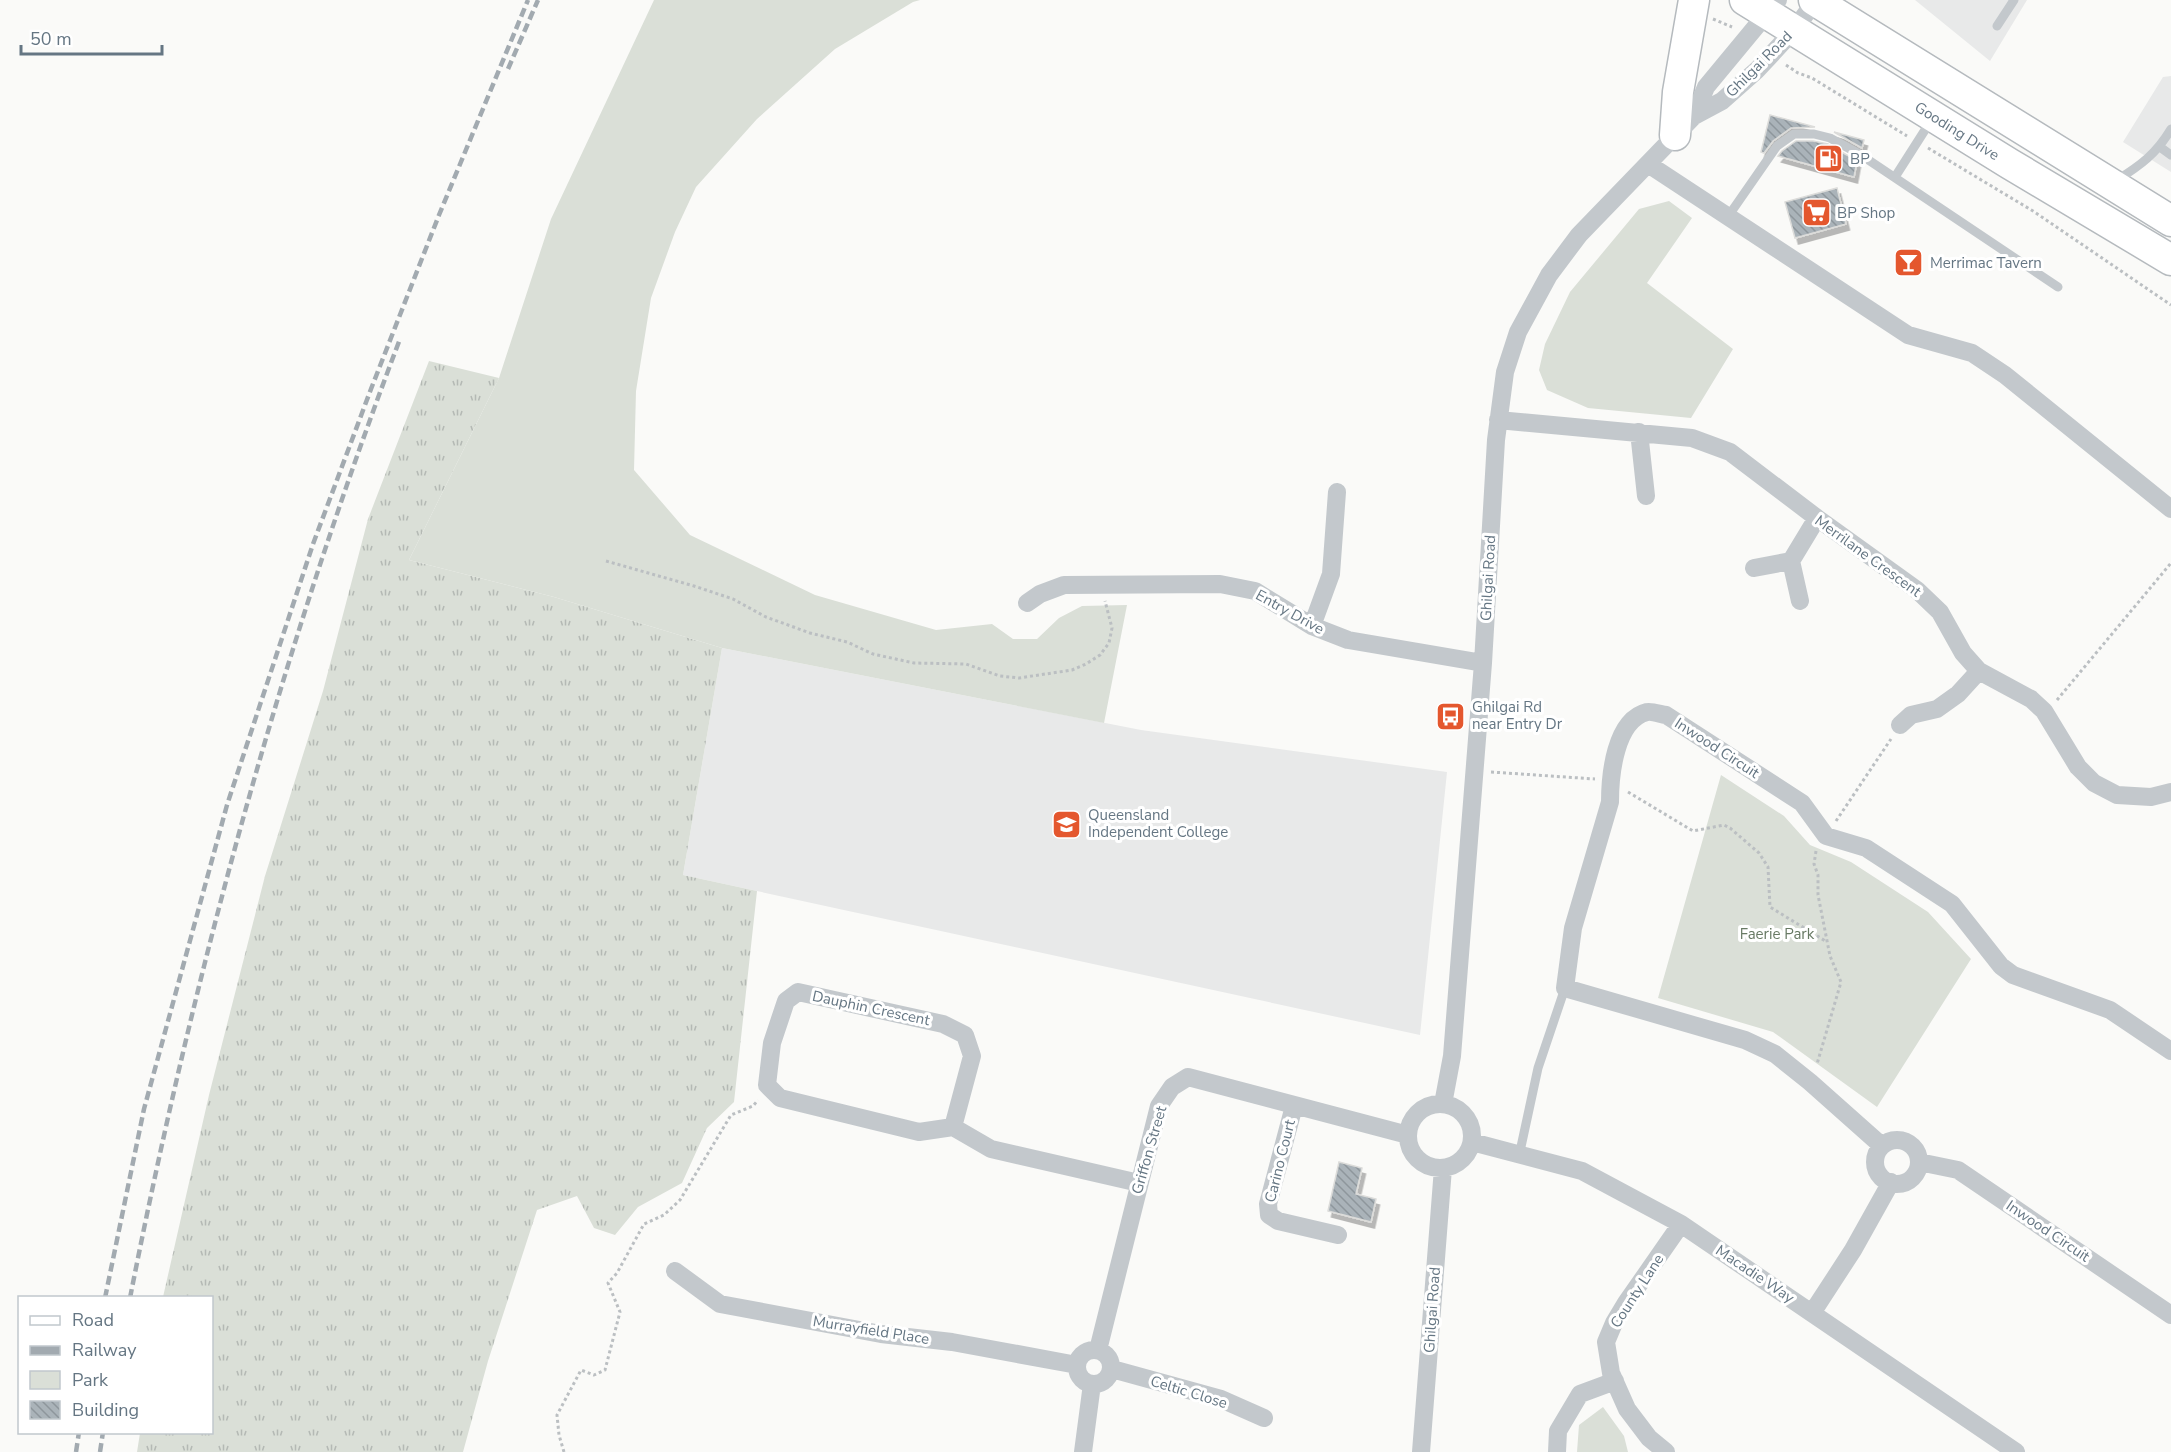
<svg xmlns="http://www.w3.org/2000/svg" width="2171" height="1452" viewBox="0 0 2171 1452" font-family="'Nunito Sans',sans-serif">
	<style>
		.built { fill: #e8e9e9 }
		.grass { fill: url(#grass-tufts) }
		.park { fill: #dadfd7 }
		.building { fill: url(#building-back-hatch); stroke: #dcdcda; stroke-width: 1.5; filter: url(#shadow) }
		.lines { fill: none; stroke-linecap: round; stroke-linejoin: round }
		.primary-casing { stroke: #b5babe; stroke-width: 33 }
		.path { stroke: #bbbfc2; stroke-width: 3; stroke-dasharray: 3 3; stroke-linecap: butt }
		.service { stroke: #c3c8cc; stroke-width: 9 }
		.minor { stroke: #c3c8cc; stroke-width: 18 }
		.primary { stroke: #fff; stroke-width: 30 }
		.rail { stroke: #a2aab0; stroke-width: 4.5; stroke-dasharray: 9 4.5; stroke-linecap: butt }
		.labels { text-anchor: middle; stroke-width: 6; stroke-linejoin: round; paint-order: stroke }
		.street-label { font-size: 15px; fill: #657683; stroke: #fff }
		.poi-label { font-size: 15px; fill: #657683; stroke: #fff; text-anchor: start }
		.park-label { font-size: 15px; fill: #687a64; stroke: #fff }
	</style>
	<defs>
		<pattern id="grass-tufts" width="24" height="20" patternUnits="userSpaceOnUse" patternTransform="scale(1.5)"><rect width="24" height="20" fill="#dadfd7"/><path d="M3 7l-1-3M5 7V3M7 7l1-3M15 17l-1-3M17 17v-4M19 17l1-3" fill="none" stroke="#b4b9b4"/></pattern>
		<pattern id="building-back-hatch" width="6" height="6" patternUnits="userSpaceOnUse" patternTransform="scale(1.5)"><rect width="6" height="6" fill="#aab3b9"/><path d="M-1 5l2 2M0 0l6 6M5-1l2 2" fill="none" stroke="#8e969c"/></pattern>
		<filter id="shadow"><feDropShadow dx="3.5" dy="6" stdDeviation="0" flood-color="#0004"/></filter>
	</defs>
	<rect width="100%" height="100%" fill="#fafaf8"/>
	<path class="built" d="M1915,0H2027L1990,61Z
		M2171,76V172L2123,142L2163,77Z
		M722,648L1141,730L1447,772L1420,1035L683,875Z"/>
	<path class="grass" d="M429,361L499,378L409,560L554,597L722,648L683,875L757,891L734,1102L707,1128L682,1183L638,1207L615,1235L594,1228L577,1196L537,1210L488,1361L463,1452H137L140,1433L212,1432V1298L163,1297L209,1095L265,876L323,691L368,519Z"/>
	<path class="park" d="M654,0H920L913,2L835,49L757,119L696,187L675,232L651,298L636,391L634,470L690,535L815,595L936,630L992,624L1013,639H1037L1059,618L1082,606L1127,605L1104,723L722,648L554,597L409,560L499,378L551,219Z
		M1669,201L1692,218L1647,283L1733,349L1691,418L1588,408L1547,390L1539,370L1545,344L1570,292L1639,209Z
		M1721,775L1784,816L1810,845L1851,862L1928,912L1971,959L1877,1107L1773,1032L1658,998Z
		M1603,1407L1624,1436L1628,1452H1577L1579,1425Z"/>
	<path class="building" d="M1770,115L1815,127L1791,128L1773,141L1764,153L1761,152Z
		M1834,132L1864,140L1862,148Z
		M1796,141H1813L1828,144L1857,161L1854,177L1778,156L1782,151Z
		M1837,188L1846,224L1795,238L1785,202Z
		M1339,1162L1362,1168L1356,1194L1376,1199L1371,1222L1328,1211Z"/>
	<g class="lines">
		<defs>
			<path id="primary" d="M1745,0L2010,164L2171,260
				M1814,0L2171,221
				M1675,135L1678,92L1694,0"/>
		</defs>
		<use href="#primary" class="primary-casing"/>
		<path class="path" d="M1713,19L1732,27
			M1786,65L1798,73L1812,78L1907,136
			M1928,148L2033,211L2171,305
			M606,561L694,586L733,599L766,617L810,633L847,642L873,654L914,663L966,664L1000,676L1019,678L1072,670L1086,664L1100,655L1109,643L1112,628L1105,601
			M2057,700L2171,563
			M1491,772L1595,779
			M1628,792L1693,831L1724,825L1730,828L1759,853L1768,867L1770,907L1827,942
			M1836,821L1891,739
			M1816,851L1814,864L1818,875V895L1830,956L1841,982L1817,1064
			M564,1452L559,1435L557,1415L581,1370L594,1375L605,1370L620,1312L608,1283L617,1273L644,1224L664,1215L680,1200L731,1115L753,1106L758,1100"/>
		<path class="service" d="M1997,26L2014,0
			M2160,147L2171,155
			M1895,177L1932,119
			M2117,180C2141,165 2156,154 2171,129
			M1727,218L1777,146L1794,134H1814L1830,138L1861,155L2058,287
			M1519,1156L1538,1068L1565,988"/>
		<path class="minor" d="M1694,116L1706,87L1778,0
			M1648,164L1908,335L1972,353L2005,375L2171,509
			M1498,420L1692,438L1730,452L1817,518L1917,590L1940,612L1963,653L1979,671L2031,699L2044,711L2078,767L2094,783L2117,795L2151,797L2171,792
			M1639,432L1646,496
			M1791,561L1800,601
			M1754,568L1791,561L1817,518
			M1027,603L1040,594L1064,585L1220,584L1255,591L1312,626L1348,640L1483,663
			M1312,626L1331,574L1337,492
			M1900,725L1911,715L1937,709L1958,694L1979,671
			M1443,1104L1452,1056L1483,663L1496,440L1505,372L1518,332L1549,275L1579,235L1694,116L1722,101L1757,70L1794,30L1816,0
			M1408 1136a32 32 0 1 1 64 0a32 32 0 1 1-64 0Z
			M1294,1106L1268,1204L1269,1215L1278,1221L1338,1235
			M953,1127L972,1056L965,1035L943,1024L798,992L786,1001L772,1043L767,1085L780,1098L919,1132L953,1127L991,1149L1139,1183
			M1875 1162a22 22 0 1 1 44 0a22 22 0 1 1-44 0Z
			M1472,1142L1582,1171L1681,1224L2016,1452
			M1882,1146L1810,1082L1775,1054L1745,1040L1565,988L1573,928L1610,802C1610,775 1615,720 1647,712C1652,711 1660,714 1666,715L1802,803L1826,836L1866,848L1952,904L2001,966L2013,975L2110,1010L2171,1051
			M1919,1162L1958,1170L2171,1315
			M675,1271L720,1304L881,1334L952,1342L1077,1365
			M1812,1313L1853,1250L1891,1182
			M1077 1367a17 17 0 1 1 34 0a17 17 0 1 1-34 0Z
			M1098,1350L1159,1106L1172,1087L1188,1077L1408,1135
			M1112,1369L1221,1399L1264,1418
			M1083,1452L1092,1384
			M1421,1452L1443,1168
			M1557,1452L1558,1431L1580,1394L1615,1381
			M1666,1452L1649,1438L1627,1409L1611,1373L1606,1342L1614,1323L1626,1303L1681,1224"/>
		<use href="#primary" class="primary"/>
		<path class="rail" d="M508,69L538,0
			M105,1298L144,1109L227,805L313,544L371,389L439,215L528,0
			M130,1298C194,972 282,649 400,339
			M76,1452L79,1432
			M100,1452L103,1432"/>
	</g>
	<defs>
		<symbol id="fuel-square" viewBox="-11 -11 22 22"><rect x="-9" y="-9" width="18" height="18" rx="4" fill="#e4572e" stroke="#fff"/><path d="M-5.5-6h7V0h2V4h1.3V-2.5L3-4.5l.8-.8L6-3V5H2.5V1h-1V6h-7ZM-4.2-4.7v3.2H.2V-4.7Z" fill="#fff"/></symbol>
		<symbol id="supermarket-square" viewBox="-11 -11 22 22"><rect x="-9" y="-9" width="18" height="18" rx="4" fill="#e4572e" stroke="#fff"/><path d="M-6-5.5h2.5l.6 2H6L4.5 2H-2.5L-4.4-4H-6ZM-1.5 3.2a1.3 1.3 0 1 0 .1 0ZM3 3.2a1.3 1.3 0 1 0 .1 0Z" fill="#fff"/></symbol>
		<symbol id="bar-square" viewBox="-11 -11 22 22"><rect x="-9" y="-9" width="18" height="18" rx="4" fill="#e4572e" stroke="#fff"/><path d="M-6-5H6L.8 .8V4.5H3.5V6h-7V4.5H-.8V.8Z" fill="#fff"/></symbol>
		<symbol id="bus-square" viewBox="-11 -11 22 22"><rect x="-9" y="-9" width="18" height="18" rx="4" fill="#e4572e" stroke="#fff"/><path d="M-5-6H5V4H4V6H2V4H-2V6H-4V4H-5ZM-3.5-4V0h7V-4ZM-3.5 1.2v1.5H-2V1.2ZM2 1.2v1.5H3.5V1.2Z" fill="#fff"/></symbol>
		<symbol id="school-square" viewBox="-11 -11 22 22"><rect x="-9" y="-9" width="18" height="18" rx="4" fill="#e4572e" stroke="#fff"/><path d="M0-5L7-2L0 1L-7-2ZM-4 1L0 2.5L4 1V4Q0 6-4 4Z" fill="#fff"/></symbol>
	</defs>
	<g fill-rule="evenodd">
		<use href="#fuel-square" x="1812" y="142" width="33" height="33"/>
		<use href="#supermarket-square" x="1800" y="196" width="33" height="33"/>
		<use href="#bar-square" x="1892" y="246" width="33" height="33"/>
		<use href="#bus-square" x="1434" y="700" width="33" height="33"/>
		<use href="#school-square" x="1050" y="808" width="33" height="33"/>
	</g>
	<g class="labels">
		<g class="street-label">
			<text transform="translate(1759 64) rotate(-45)" y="5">Ghilgai Road</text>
			<text transform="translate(1957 131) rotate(32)" y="5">Gooding Drive</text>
			<text transform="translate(1868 556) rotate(36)" y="5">Merrilane Crescent</text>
			<text transform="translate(1488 578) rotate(-87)" y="5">Ghilgai Road</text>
			<text transform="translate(1290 612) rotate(29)" y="5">Entry Drive</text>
			<text transform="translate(1717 748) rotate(33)" y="5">Inwood Circuit</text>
			<text transform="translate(871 1008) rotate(12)" y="5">Dauphin Crescent</text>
			<text transform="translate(1149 1150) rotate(-74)" y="5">Griffon Street</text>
			<text transform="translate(1280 1161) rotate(-76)" y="5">Carino Court</text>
			<text transform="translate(2048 1231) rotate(34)" y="5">Inwood Circuit</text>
			<text transform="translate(1755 1274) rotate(34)" y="5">Macadie Way</text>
			<text transform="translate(1637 1291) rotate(-57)" y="5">County Lane</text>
			<text transform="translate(1432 1310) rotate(-86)" y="5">Ghilgai Road</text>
			<text transform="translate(871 1330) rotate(9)" y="5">Murrayfield Place</text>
			<text transform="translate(1189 1392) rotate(17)" y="5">Celtic Close</text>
		</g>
		<g class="poi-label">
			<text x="1850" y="164">BP</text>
			<text x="1837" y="218">BP Shop</text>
			<text x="1930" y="268">Merrimac Tavern</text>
			<text x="1472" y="712">Ghilgai Rd<tspan x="1472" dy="17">near Entry Dr</tspan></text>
			<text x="1088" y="820">Queensland<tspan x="1088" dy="17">Independent College</tspan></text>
		</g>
		<g class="park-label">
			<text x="1777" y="939">Faerie Park</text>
		</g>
	</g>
	<rect x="18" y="1296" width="195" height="138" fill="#ffffff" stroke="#c1c8cd" stroke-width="1.5"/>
	<rect x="30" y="1316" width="30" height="9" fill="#ffffff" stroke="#c1c8cd" stroke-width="1.5"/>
	<text x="72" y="1326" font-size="18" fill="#657683">Road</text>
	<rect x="30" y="1346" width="30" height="9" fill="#a2aab0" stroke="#c1c8cd" stroke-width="1.5"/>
	<text x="72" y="1356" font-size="18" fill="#657683">Railway</text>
	<rect x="30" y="1371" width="30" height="18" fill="#dadfd7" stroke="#c1c8cd" stroke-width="1.5"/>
	<text x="72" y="1386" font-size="18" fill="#657683">Park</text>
	<rect x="30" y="1401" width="30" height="18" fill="url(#building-back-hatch)" stroke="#c1c8cd" stroke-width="1.5"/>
	<text x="72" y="1416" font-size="18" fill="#657683">Building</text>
	<path d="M21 45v9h141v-9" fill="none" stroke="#657683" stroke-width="3"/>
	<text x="30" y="45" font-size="18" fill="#657683" stroke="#ffffff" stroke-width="4.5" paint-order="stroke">50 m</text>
</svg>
